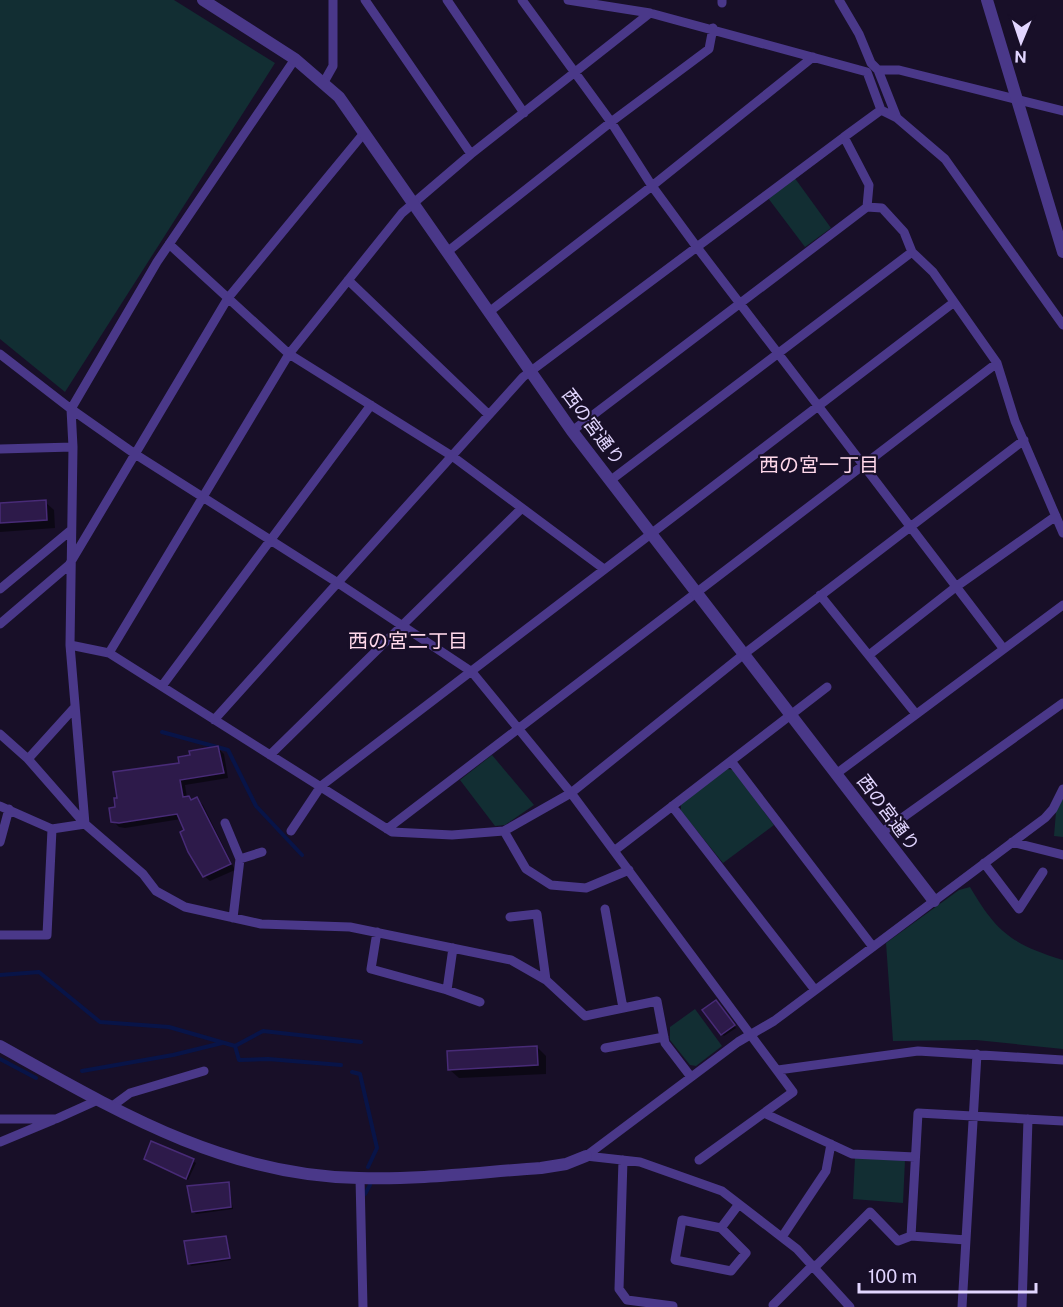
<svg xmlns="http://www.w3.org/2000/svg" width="1063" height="1307" viewBox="0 0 1063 1307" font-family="'Public Sans','Noto Sans JP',sans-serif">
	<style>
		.green { fill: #122e33 }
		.shadow { fill: #0007 }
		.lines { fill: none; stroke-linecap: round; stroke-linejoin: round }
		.stream { stroke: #081448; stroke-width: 4 }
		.building { fill: #2d1a4a; stroke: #482b77; stroke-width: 1.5 }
		.minor { stroke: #4a3889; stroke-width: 9 }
		.tertiary { stroke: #4a3889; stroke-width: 12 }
		.labels { text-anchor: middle; stroke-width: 4.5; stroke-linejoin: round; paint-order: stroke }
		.street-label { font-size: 18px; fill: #e2d6ff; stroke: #180f28 }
		.neighbourhood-label { font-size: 20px; fill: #ffd8ea; stroke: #180f28 }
	</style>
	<rect width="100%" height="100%" fill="#180f28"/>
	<path class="green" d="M0,0H174L275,63L65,392L0,339Z
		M794,177L831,228L805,247L768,198Z
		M492,755L534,805L505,825L495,826L460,780Z
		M727,769L733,770L774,825L723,863L681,811V802Z
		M1062,800H1063V837L1054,836L1056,812Z
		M970,887C997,933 1012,944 1063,960V1049L976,1040L893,1041L886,943L959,890Z
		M695,1009L722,1046L696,1066L690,1065L670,1040V1027Z
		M855,1158L905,1160L903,1203L853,1199Z"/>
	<path class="shadow" d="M45,502L54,510L55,528L0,532V505Z
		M218,748L224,754L228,778L185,785L187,798L192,801L197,799L203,805L235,870L210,881L204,876L181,819L125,828L119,827L113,821L117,809L180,764Z
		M718,1004L736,1028L724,1036L722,1034Z
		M537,1047L546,1056V1074L459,1078L450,1070Z
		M149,1161H193L196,1163L188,1180Z
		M228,1183L233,1209L196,1214L193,1211Z
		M226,1237L231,1260L191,1266L189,1263Z"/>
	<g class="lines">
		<path class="stream" d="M162,732L228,750L256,806L302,855
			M0,975L39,972L100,1022L169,1027L235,1046L263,1031L361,1042
			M235,1046L239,1060L268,1059L341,1065
			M0,1059L36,1078
			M82,1071L173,1055L222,1043
			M352,1072L360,1074L377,1148L368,1167
			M365,1194L370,1185"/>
	</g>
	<path class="building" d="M46,500L47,520L0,523V503Z
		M218,746L224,773L180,780L183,797L189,796L191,800L197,797L231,864L203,877L188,852L180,832L184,830L177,814L119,823L111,822L109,808L115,807L114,798H117L113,772L179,763L178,757L190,755L189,751Z
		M716,1000L735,1025L721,1035L702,1010Z
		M537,1046L538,1065L448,1070L447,1051Z
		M151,1141L194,1159L186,1179L144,1159Z
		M229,1182L231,1207L192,1212L187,1186Z
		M226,1236L230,1258L188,1264L184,1241Z"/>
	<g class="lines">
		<path class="minor" d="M365,0L471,154
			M447,0L524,113
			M522,0L611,122L652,186L696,246L1003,648
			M568,0L650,13L867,72L881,110L897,118L945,159L1063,325
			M722,0V3
			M839,0L859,34L871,63L878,70L897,118
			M295,59L157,262L71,409L73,447L70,645L85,824L143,874L156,891L185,907L261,924L350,927L511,960L546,980L585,1016L657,1001L665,1043L691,1077
			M878,70H899L1063,111
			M324,82L333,66V0
			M881,110L844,137L869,185L867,207L882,208L904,232L912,252L933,272L997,363L1015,421L1063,533
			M169,244L289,354L452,456L604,569
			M447,252L611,122L709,49L713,28
			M348,280L489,415
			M489,312L652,186L813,57
			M0,354L71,409L135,454L338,583L472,672L571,793L504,831L452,835L392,832L109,653L70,645
			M572,431L867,207
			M0,449L73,447
			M611,480L912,252
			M0,589L70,531
			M820,595L916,714
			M0,624L69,565L228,298L364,133
			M109,653L289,354L402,213L471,154L650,13
			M869,655L957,586L1056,516
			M162,686L371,405
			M214,720L523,377L844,137
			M0,734L28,759L85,824
			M270,755L522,508
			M28,759L75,707
			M731,761L873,947
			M836,774L1063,605
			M0,806L52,829L85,824
			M672,806L815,990
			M225,823L240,859L233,918
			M387,829L997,363
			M291,831L321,786L953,303
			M504,831L526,869L551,885L586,888L629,870
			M881,833L1063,703
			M0,842L9,809
			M1012,842L1063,855
			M614,851L827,687
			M240,859L262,852
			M984,863L1019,909L1043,872
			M605,909L623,1008
			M510,917L537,914L546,980
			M377,932L371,969L447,990L453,948
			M0,935H47L52,829
			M447,990L480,1002
			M605,1048L664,1037
			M778,1070L918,1051L1063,1060
			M111,1107L130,1093L204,1071
			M766,1114L852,1154L915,1157
			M0,1119H56L98,1100
			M0,1142L53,1120
			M586,1156L738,1042L774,1021L1045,818L1053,809L1063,789
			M586,1156L640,1162L722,1191L797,1249L850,1307
			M623,1160L619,1289L627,1300L673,1306
			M699,1160L793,1092L571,793L744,654L1024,440
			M360,1178L363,1307
			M682,1220L721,1228L746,1253L731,1271L675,1260Z
			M721,1228L739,1204
			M911,1236L918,1113L1063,1121
			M782,1237L826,1171L831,1144
			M815,1267L870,1212L898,1241L911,1236L966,1240
			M773,1305L813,1265
			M962,1307L977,1054
			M1022,1307L1028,1119"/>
		<path class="tertiary" d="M203,0L295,59L339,97L572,431L934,901
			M987,0L1063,252
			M0,1046C115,1110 224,1176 359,1178C419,1180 481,1172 541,1168L566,1164L586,1156"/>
	</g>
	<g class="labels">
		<g class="street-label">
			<text transform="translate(593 427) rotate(53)" y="6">西の宮通り</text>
			<text transform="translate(888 813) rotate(53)" y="6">西の宮通り</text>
		</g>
		<g class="neighbourhood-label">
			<text x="819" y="472">西の宮一丁目</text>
			<text x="408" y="648">西の宮二丁目</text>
		</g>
	</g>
	<g transform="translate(1021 42) rotate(182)" stroke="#180f28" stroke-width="4.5" paint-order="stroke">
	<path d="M0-4.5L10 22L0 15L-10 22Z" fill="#e2d6ff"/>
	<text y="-9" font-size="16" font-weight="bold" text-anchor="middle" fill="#e2d6ff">N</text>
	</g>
	<path d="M859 1283v9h177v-9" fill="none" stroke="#e2d6ff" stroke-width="3"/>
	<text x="868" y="1283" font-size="18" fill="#e2d6ff" stroke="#180f28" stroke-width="4.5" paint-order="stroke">100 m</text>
</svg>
